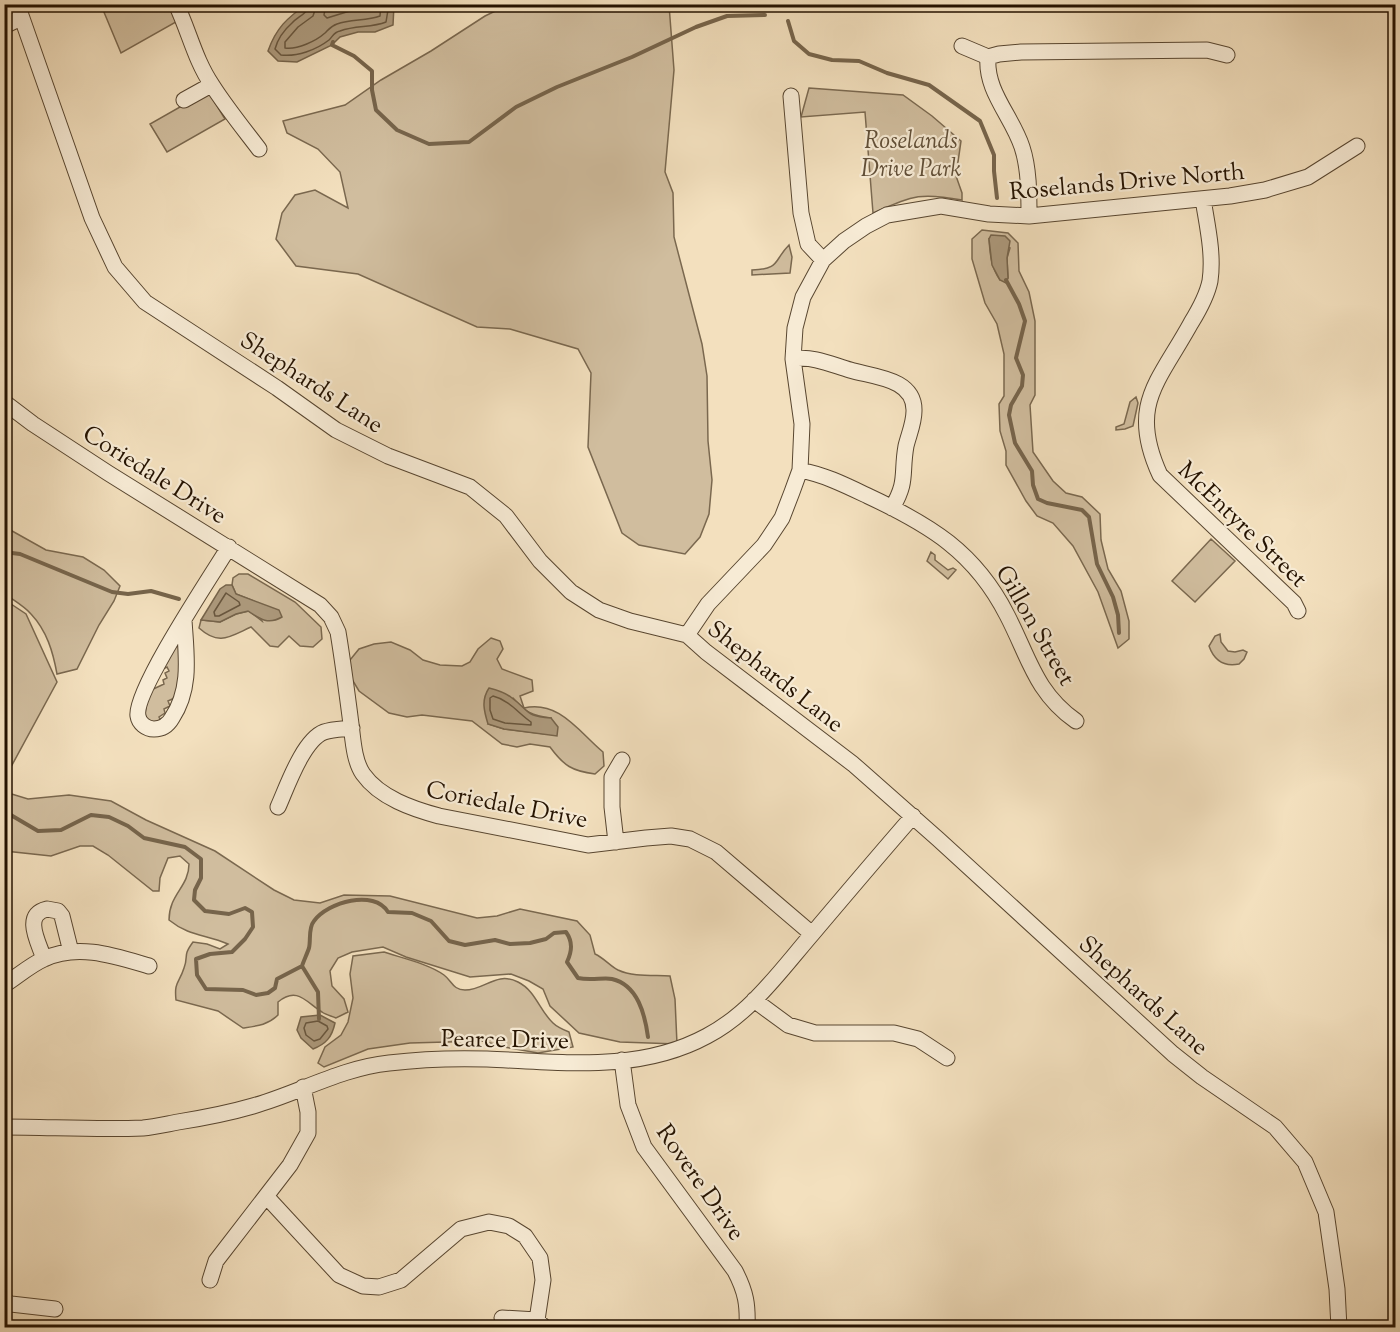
<svg xmlns="http://www.w3.org/2000/svg" width="1400" height="1332" viewBox="0 0 1400 1332" font-family="'Sorts Mill Goudy',serif">
	<style>
		.green { fill: #d0bd9e; stroke: #7a684f; stroke-width: 1.5; fill-rule: evenodd }
		.water { fill: #ad9a7d; stroke: #76644b; stroke-width: 1.5 }
		.lines { fill: none; stroke-linecap: round; stroke-linejoin: round }
		.shore { stroke: #68563e; stroke-width: 1.5 }
		.stream { stroke: #76644b; stroke-width: 4 }
		.minor-casing { stroke: #584630; stroke-width: 17 }
		.minor { stroke: #f7ebd5; stroke-width: 15 }
		.labels { text-anchor: middle; stroke-width: 4.5; stroke-linejoin: round; paint-order: stroke }
		.park-label { font-size: 24px; font-style: italic; fill: #604e37; stroke: #f7ebd5 }
		.street-label { font-size: 24px; fill: #241200; stroke: #f7ebd5 }
	</style>
	<rect width="100%" height="100%" fill="#f3e0be"/>
	<filter id="stains"><feTurbulence type="fractalNoise" baseFrequency=".00333" numOctaves="4"/><feColorMatrix values="0 0 0 0 .2 0 0 0 0 .09 0 0 0 0 .02 0 0 0 .5 -.17"/></filter>
	<radialGradient id="worn" r=".72"><stop offset=".6" stop-color="#630" stop-opacity="0"/><stop offset="1" stop-color="#630" stop-opacity=".3"/></radialGradient>
	<path class="green" d="M510,4L669,5L674,70L665,172L673,193L674,237L702,344L707,376L708,441L712,480L709,514L700,537L685,554L639,545L622,533L588,447L591,373L578,349L510,329L477,327L358,274L296,266L276,239L282,213L295,195L315,190L348,208L340,172L318,149L287,133L283,121L345,105L381,80L431,51L485,16Z
		M101,5H176L183,18L121,53Z
		M809,88L903,95L932,116L961,141L956,176L962,193V200C919,192 913,196 873,213L865,112L801,117Z
		M208,91L225,119L167,152L150,124Z
		M982,230L1008,233L1018,243L1019,271L1029,292L1035,321V395L1030,405L1033,452L1053,481L1066,493L1082,497L1100,514L1101,540L1108,569L1121,591L1129,621V639L1118,648L1098,592L1073,546L1053,523L1037,516L1026,501L1006,465V451L1000,431L999,404L1004,396V354L997,324L985,303L972,259V239ZM989,239L1010,248L1007,258L1008,278L1000,280C991,267 990,254 989,239Z
		M789,245L792,257L790,273L752,275V270C781,269 773,261 789,245Z
		M1136,397L1138,403L1133,426L1125,429L1116,430V427L1124,424L1130,402Z
		M5,527L46,550L83,557L104,570L120,586L114,601L99,625L77,669L57,674C53,652 47,631 31,614C24,606 13,600 5,594Z
		M1211,539L1235,561L1195,602L1172,581Z
		M931,552L935,555V560L948,570L953,568L956,570L948,579L927,561Z
		M239,574H248L295,602L321,627L322,639L313,647L300,646L289,636L278,647L270,646L251,627C229,637 219,646 199,628L201,620L220,622L236,614L249,611L262,621L254,601L236,594L232,585L233,578Z
		M5,600L26,614L57,682L5,778Z
		M1220,634L1221,642L1228,651L1235,652L1243,650L1247,652L1244,659L1239,664C1224,667 1214,660 1209,646L1215,636Z
		M179,635V696L168,701L170,706L164,709L165,713L159,717L160,719L169,715L156,725L144,719L149,691L164,684L163,680L167,678L165,673L169,671L167,667L159,671Z
		M491,638L500,641L503,649L497,659L502,669L532,680L533,691L520,696L524,708C559,700 579,732 603,752L604,766L595,774C572,771 564,766 550,747L530,744L517,747L502,744L472,721L422,715L407,717L389,713L359,691L350,676V660L359,649L374,644L391,642L410,650L423,660L440,665L462,666L470,662L478,649ZM513,698C526,712 531,716 551,718L545,734L504,729L488,724Z
		M5,792L28,799L69,795L111,801L146,820L215,851L274,890L294,900L320,903L344,895L390,896L477,918L497,916L520,909L577,921L590,935L595,954C604,958 610,966 618,970C633,977 653,975 670,976L675,999L677,1044L620,1042L579,1033L550,1006L543,989L529,981L511,974L470,977L406,957L383,947L352,952L338,958L330,971L332,986L344,999L348,1012L336,1018C332,1016 326,1015 322,1012C306,1002 297,986 278,1002V1015C268,1025 257,1026 243,1028L218,1011L176,1000C174,981 179,984 184,968C189,955 182,957 193,942L207,944L220,949L228,944C206,934 190,937 169,920C169,894 189,887 189,864L180,856L168,858L160,878L159,891H153L108,855L93,846H80L51,856L5,851Z
		M384,952C402,958 429,964 444,975C452,981 453,990 465,990C485,990 496,971 518,982C536,991 539,1010 553,1023C557,1027 564,1030 569,1032L573,1047L538,1053L504,1047L483,1041L410,1043L368,1049L324,1067L318,1063L325,1047L341,1035L348,1022L353,998L350,974L353,956Z"/>
	<path class="water" d="M307,4L394,5L393,25L375,32H358L340,37L332,45L297,62L278,61L268,51C276,28 287,18 307,4Z
		M991,235L1005,236L1010,241L1007,258L1008,278L1006,283L1000,280L992,265L989,239Z
		M226,585H232L236,594L279,610L282,617C268,625 260,619 248,611L236,614L220,622L201,620L220,589Z
		M489,688C497,690 506,693 512,698C531,712 524,716 551,718L558,727L557,736L504,729L488,724C484,711 481,700 489,688Z
		M320,1015L335,1023C332,1037 326,1044 313,1049L301,1038L297,1030L301,1017Z"/>
	<g class="lines">
		<path class="shore" d="M309,4C308,14 298,16 292,23C284,30 278,38 275,49L281,55C297,57 316,50 329,40C333,36 334,32 340,31C356,25 371,28 386,22L389,4
			M317,4L313,16L298,27L285,42V48C297,50 316,41 325,33C329,29 331,26 337,24C351,19 366,21 380,16L381,4
			M326,4L324,15L327,18L353,10H370L372,4
			M226,593L239,602L240,605L219,616H215L214,612Z
			M493,696C509,700 518,713 531,722V725L505,723L493,719L490,710V698Z
			M318,1021L327,1026L328,1029L320,1039L314,1041L306,1035L304,1028L306,1023Z"/>
		<path class="stream" d="M788,21L794,41L809,54L832,60L859,61L887,73L929,85L980,121L994,155V171L997,198
			M333,42L332,45L354,56L372,71V90L376,110L397,130L429,144L469,142L516,107L557,87L632,57L696,27L727,16L765,15
			M1006,280L1019,304L1025,321L1016,358L1023,375L1022,386L1011,405L1009,415L1015,443L1032,471L1033,485L1038,499L1047,503L1082,510L1089,517L1097,564L1113,597L1118,615L1119,633
			M4,552L20,554L112,592L128,594L151,591L179,599
			M4,811L38,831L61,830L91,815L109,817L128,826L144,838L185,847L201,859V878L195,890L194,900L205,911L229,914L245,908L252,912L253,927L245,939L232,952L210,954L196,959L197,975L206,989L243,990L256,995L268,993L275,988L277,979L302,966C304,960 307,954 309,948C311,940 308,928 314,921C328,902 374,889 388,912L412,913L431,921L449,941L465,945L495,940L510,944L530,943L546,939L554,933L566,932C573,942 572,951 567,962L578,978C591,981 604,977 612,979C638,985 645,1015 648,1037
			M302,966L318,992L319,1019"/>
		<defs>
			<path id="minor" d="M17,4L92,218L115,267L145,302L277,388L336,430L388,456L470,487L506,516L540,561L571,592L599,610L630,621L687,635L706,652L853,764L938,839L1173,1054L1202,1077L1275,1127L1305,1162L1326,1212L1337,1289L1339,1328
				M176,4C189,31 195,60 212,85C226,107 243,128 259,149
				M4,26L21,18
				M962,46L988,57L999,54L1021,52L1207,50L1227,55
				M988,57C985,91 1012,116 1022,147C1029,168 1029,194 1029,216
				M791,96L801,213L808,244L823,260
				M184,100L211,85
				M1203,199C1207,225 1214,254 1210,281C1207,296 1199,310 1191,323C1158,383 1128,405 1160,475L1294,603L1298,611
				M793,359C814,356 830,364 850,370C873,377 915,378 914,411C914,423 909,434 906,446C901,474 908,481 892,508
				M4,402L33,424L108,473L320,605L331,617L338,632C343,662 347,693 351,724C353,740 354,761 363,774C380,798 413,809 439,816L588,845L646,838L671,836L690,839L716,852L812,934
				M800,470C825,475 845,485 868,496C930,525 975,552 1007,615C1029,657 1035,692 1076,721
				M184,620C186,654 192,688 172,718C168,725 162,729 154,729C146,729 139,723 138,716C133,693 213,573 229,547
				M687,635L708,604L764,545L782,518L792,492L800,470L802,424L793,359L795,328L803,297L823,260L844,241L866,226L887,215L941,206L989,214L1029,216L1230,196L1265,190L1308,177L1357,146
				M278,807C287,787 303,740 324,732C332,729 343,729 352,728
				M616,842L612,807V777L622,760
				M44,959C39,943 22,915 47,909L58,911L62,916L71,952
				M4,985C17,977 30,965 44,959C78,943 115,956 149,966
				M754,1000L788,1025L815,1033H894L918,1039L947,1058
				M622,1060L628,1105L644,1147L735,1271C746,1292 748,1305 747,1328
				M4,1127C50,1127 97,1130 143,1128C154,1127 167,1124 178,1122C203,1118 229,1113 253,1106C299,1093 341,1068 389,1063C422,1059 454,1058 487,1059C561,1062 639,1073 707,1036C751,1013 781,970 813,933C846,894 879,855 913,816
				M266,1196L339,1275L363,1286L379,1287L401,1280L461,1229L489,1222L509,1226L525,1236L540,1258L543,1280L537,1320
				M210,1280L216,1261L290,1165L308,1133V1112L303,1087
				M4,1301L11,1304L55,1309
				M502,1318L537,1320L545,1328"/>
		</defs>
		<use href="#minor" class="minor-casing"/>
		<use href="#minor" class="minor"/>
	</g>
	<g class="labels">
		<g class="park-label">
			<text x="911" y="148">Roselands<tspan x="911" dy="28">Drive Park</tspan></text>
		</g>
		<g class="street-label">
			<text transform="translate(1127 181) rotate(-5)" y="8">Roselands Drive North</text>
			<text transform="translate(312 382) rotate(33)" y="8">Shephards Lane</text>
			<text transform="translate(155 474) rotate(32)" y="8">Coriedale Drive</text>
			<text transform="translate(1243 524) rotate(44)" y="8">McEntyre Street</text>
			<text transform="translate(1036 625) rotate(60)" y="8">Gillon Street</text>
			<text transform="translate(776 676) rotate(38)" y="8">Shephards Lane</text>
			<text transform="translate(507 804) rotate(11)" y="8">Coriedale Drive</text>
			<text transform="translate(1144 995) rotate(42)" y="8">Shephards Lane</text>
			<text transform="translate(505 1039) rotate(1)" y="8">Pearce Drive</text>
			<text transform="translate(701 1182) rotate(55)" y="8">Rovere Drive</text>
		</g>
	</g>
	<rect width="1400" height="1332" fill="none" stroke="#f3e0be" stroke-width="24"/>
	<rect x="6" y="6" width="1388" height="1320" fill="none" stroke="#241200" stroke-width="3"/>
	<rect x="12" y="12" width="1376" height="1308" fill="none" stroke="#241200" stroke-width="1.5"/>
	<rect width="100%" height="100%" filter="url(#stains)"/>
	<rect width="100%" height="100%" fill="url(#worn)"/>
</svg>
